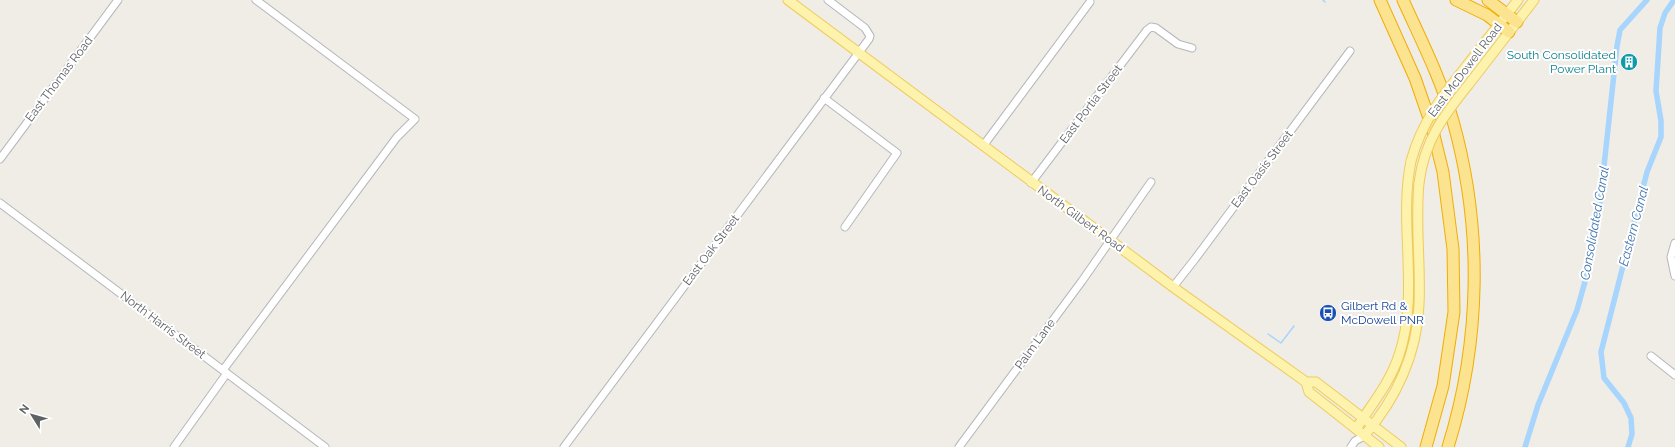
<svg xmlns="http://www.w3.org/2000/svg" width="1675" height="447" viewBox="0 0 1675 447" font-family="Raleway,sans-serif">
	<style>
		.lines { fill: none; stroke-linecap: round; stroke-linejoin: round }
		.stream { stroke: #a7d5fd; stroke-width: 1.5 }
		.canal { stroke: #a7d5fd; stroke-width: 5.5 }
		.minor-casing { stroke: #b5b7bc; stroke-width: 9 }
		.major-casing { stroke: #efcb5e; stroke-width: 11 }
		.highway-casing { stroke: #f0ae04; stroke-width: 13 }
		.minor { stroke: #fff; stroke-width: 7 }
		.major { stroke: #fef3ac; stroke-width: 9 }
		.highway { stroke: #fbe390; stroke-width: 11 }
		.major-bridge-casing { stroke: #efcb5e; stroke-width: 11; stroke-linecap: butt }
		.major-bridge { stroke: #fef3ac; stroke-width: 9 }
		.labels { text-anchor: middle; stroke-width: 4; stroke-linejoin: round; paint-order: stroke }
		.culture-label { font-size: 12px; fill: #0d838f; stroke: #fff; text-anchor: end }
		.street-label { font-size: 12px; fill: #5d6065; stroke: #fff }
		.transit-label { font-size: 12px; fill: #164399; stroke: #fff; text-anchor: start }
		.water-label { font-size: 13px; font-style: italic; fill: #4275b0; stroke: #fff }
	</style>
	<rect width="100%" height="100%" fill="#efede5"/>
	<g class="lines">
		<path class="stream" d="M1323,0L1325,2
			M1268,334L1281,343L1294,326"/>
		<path class="canal" d="M1525,447L1538,405L1577,310L1586,278L1600,203L1617,46L1620,30L1647,0
			M1628,447L1632,434L1631,418L1624,403L1604,378L1601,352L1647,172L1661,137V121L1656,91L1660,28L1665,13L1674,0"/>
		<defs>
			<path id="minor" d="M824,98L897,153L845,227
				M983,146L1090,2
				M0,159L118,0
				M1031,183L1147,30L1151,27L1156,28L1178,44L1192,48
				M0,203L325,447
				M1675,243L1671,257L1675,276
				M1173,287L1195,259L1350,51
				M1651,356L1675,375
				M223,370L397,137L415,119L256,0
				M174,447L227,373
				M564,447L869,39L870,36L865,28L828,0
				M959,447L1082,281L1151,182
				M1351,447L1355,441L1364,436"/>
			<path id="major" d="M788,0L1173,287L1306,382H1316L1401,447
				M1468,64L1518,0
				M1469,84L1534,0
				M1306,382L1309,392L1379,447
				M1356,429C1371,405 1390,383 1399,355C1420,293 1398,224 1411,161
				M1364,436C1396,399 1417,354 1419,305C1421,265 1415,224 1419,183"/>
			<path id="highway" d="M1380,0L1415,78L1432,127L1443,172L1453,249L1454,312L1443,386L1426,447
				M1403,0C1421,40 1441,79 1453,121C1483,228 1481,341 1448,447
				M1456,0L1487,15L1509,32
				M1488,0L1517,22"/>
		</defs>
		<use href="#minor" class="minor-casing"/>
		<use href="#major" class="major-casing"/>
		<use href="#highway" class="highway-casing"/>
		<use href="#minor" class="minor"/>
		<use href="#major" class="major"/>
		<use href="#highway" class="highway"/>
		<defs>
			<path id="major-bridge" d="M1411,161C1422,121 1443,95 1468,64
				M1419,183C1424,141 1444,115 1469,84"/>
		</defs>
		<use href="#major-bridge" class="major-bridge-casing"/>
		<use href="#major-bridge" class="major-bridge"/>
	</g>
	<defs>
		<symbol id="building-disc" viewBox="-11 -11 22 22"><circle r="9.5" fill="#0f9aa8" stroke="#fff"/><path d="M-4-6H4V6H1V3H-1V6H-4ZM-2.5-4.3h1.7v1.8h-1.7ZM.8-4.3h1.7v1.8H.8ZM-2.5-1h1.7V.8h-1.7ZM.8-1h1.7V.8H.8Z" fill="#fff"/></symbol>
		<symbol id="bus-disc" viewBox="-11 -11 22 22"><circle r="9.5" fill="#1a4fb4" stroke="#fff"/><path d="M-5-6H5V4H4V6H2V4H-2V6H-4V4H-5ZM-3.5-4V0h7V-4ZM-3.5 1.2v1.5H-2V1.2ZM2 1.2v1.5H3.5V1.2Z" fill="#fff"/></symbol>
	</defs>
	<g fill-rule="evenodd">
		<use href="#building-disc" x="1619" y="52" width="20" height="20"/>
		<use href="#bus-disc" x="1318" y="303" width="20" height="20"/>
	</g>
	<g class="labels">
		<g class="culture-label">
			<text x="1616" y="59">South Consolidated<tspan x="1616" dy="14">Power Plant</tspan></text>
		</g>
		<g class="street-label">
			<text transform="translate(1465 70) rotate(-53)" y="4">East McDowell Road</text>
			<text transform="translate(59 79) rotate(-53)" y="4">East Thomas Road</text>
			<text transform="translate(1091 104) rotate(-53)" y="4">East Portia Street</text>
			<text transform="translate(1262 169) rotate(-53)" y="4">East Oasis Street</text>
			<text transform="translate(1081 219) rotate(36)" y="4">North Gilbert Road</text>
			<text transform="translate(711 250) rotate(-53)" y="4">East Oak Street</text>
			<text transform="translate(163 325) rotate(37)" y="4">North Harris Street</text>
			<text transform="translate(1035 344) rotate(-54)" y="4">Palm Lane</text>
		</g>
		<g class="transit-label">
			<text x="1341" y="310">Gilbert Rd &amp;<tspan x="1341" dy="14">McDowell PNR</tspan></text>
		</g>
		<g class="water-label">
			<text transform="translate(1594 223) rotate(-80)" y="5">Consolidated Canal</text>
			<text transform="translate(1633 226) rotate(-75)" y="5">Eastern Canal</text>
		</g>
	</g>
	<g transform="translate(32 415) rotate(307)" stroke="#ffffff" stroke-width="3" paint-order="stroke">
	<path d="M0-3L7 15L0 10L-7 15Z" fill="#5d6065"/>
	<text y="-6" font-size="11" font-weight="bold" text-anchor="middle" fill="#5d6065">N</text>
	</g>
</svg>
